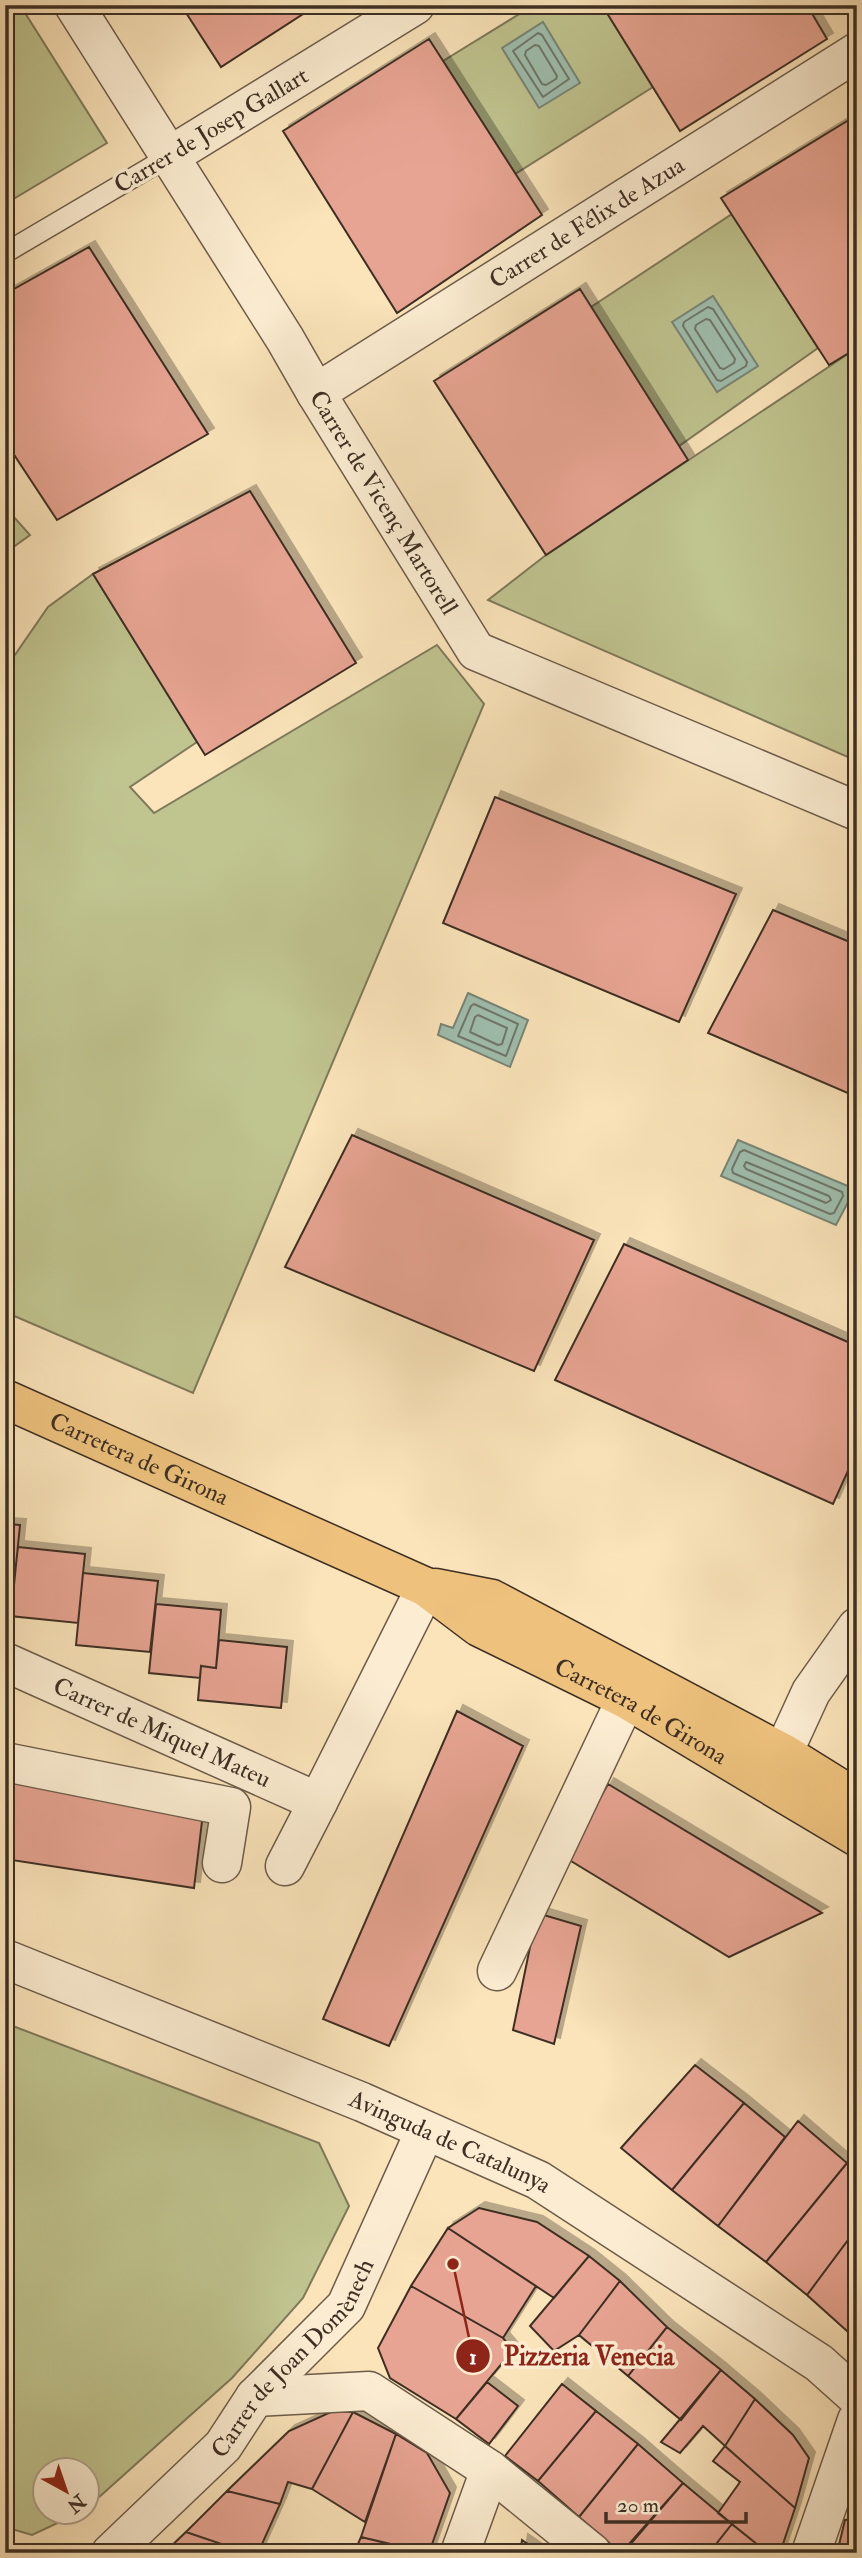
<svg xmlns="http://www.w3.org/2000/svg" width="862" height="2558" viewBox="0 0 862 2558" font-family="'IM FELL Double Pica',serif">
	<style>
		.green { fill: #c0c48f; stroke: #7e7a5a; stroke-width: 2 }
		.water { fill: #9fbfaf; stroke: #788577; stroke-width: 2 }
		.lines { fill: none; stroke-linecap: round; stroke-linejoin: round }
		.shore { stroke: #6e776a; stroke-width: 2 }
		.building { fill: #e7a492; stroke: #3d2f24; stroke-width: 2; filter: url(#shadow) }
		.lane-casing { stroke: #6c5c4a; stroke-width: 22 }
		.street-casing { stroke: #6c5c4a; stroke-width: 41 }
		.primary-casing { stroke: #3d2f24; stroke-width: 41 }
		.lane { stroke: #fcedd2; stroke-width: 19 }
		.street { stroke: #fcedd2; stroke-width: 38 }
		.primary { stroke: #eec27d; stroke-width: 38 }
		.labels { text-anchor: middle; stroke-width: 7; stroke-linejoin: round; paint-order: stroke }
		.street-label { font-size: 24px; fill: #3d2f24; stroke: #fcedd2 }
		.leader { fill: none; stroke: #8f2418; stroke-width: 2.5 }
		.callout-dot { fill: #8f2418; stroke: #fcedd2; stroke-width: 2.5 }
		.mark-label { font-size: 21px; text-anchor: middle; font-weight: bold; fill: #fff }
		.callout-label { font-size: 26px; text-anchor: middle; font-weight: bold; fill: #8f2418; stroke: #fcedd2; stroke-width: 7; stroke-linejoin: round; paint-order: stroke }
	</style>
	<defs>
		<filter id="shadow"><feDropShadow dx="6" dy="-6" stdDeviation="0" flood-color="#0004"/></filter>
	</defs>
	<rect width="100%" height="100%" fill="#fbe4ba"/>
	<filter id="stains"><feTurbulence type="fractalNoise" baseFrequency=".00286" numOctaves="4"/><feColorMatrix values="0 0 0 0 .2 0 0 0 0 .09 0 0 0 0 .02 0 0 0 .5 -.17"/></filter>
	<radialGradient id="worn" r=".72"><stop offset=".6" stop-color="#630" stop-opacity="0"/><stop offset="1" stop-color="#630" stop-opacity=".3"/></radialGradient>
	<path class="green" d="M5,5H20L107,143L5,204Z
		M534,5H602L653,87L515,174L443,61Z
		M732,214L818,348L679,446L591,307Z
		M857,348V761L488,600L546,555Z
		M5,507L30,535L5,553Z
		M93,574L197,742L130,787L154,813L437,645L484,704L193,1393L5,1312V658L10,662L48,607Z
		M5,2023L319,2143L349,2206L303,2298L232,2378L88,2507V2470H46V2512L79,2513L32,2535L5,2527Z"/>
	<path class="water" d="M543,22L580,83L539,108L502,48Z
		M713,296L758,366L717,392L672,322Z
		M468,993L528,1020L510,1067L438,1035L441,1024L453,1028Z
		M738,1140L855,1189L836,1225L721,1176Z"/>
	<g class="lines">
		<path class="shore" d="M538,33L542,35L569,79L543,97L513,51Z
			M535,45L539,46L557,76L556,79L546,85L542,84L525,55L526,51Z
			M708,307L713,309L747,362L746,366L721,381L717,380L683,326L684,322Z
			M706,319L710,320L735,359L734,363L724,369L720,368L695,329L696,325Z
			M474,1004L518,1024L506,1056L458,1036L471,1006Z
			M478,1015L507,1028L502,1044L498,1045L470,1032L475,1017Z
			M744,1150L842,1192L843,1196L834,1213L830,1214L733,1173L732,1169L740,1152Z
			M746,1162L829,1196L831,1200L826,1203L746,1169L744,1166Z"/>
	</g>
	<path class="building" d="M181,5H317L221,67Z
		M602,5H807L827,39L680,131Z
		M429,39L542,215L397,313L283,131Z
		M857,115V348L829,365L721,198Z
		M89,247L208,434L57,520L5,441V294Z
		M580,289L688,460L546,555L434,381Z
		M250,491L356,663L205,755L93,574Z
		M495,797L736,894L679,1022L443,923Z
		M773,910L857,945V1097L708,1033Z
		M352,1135L594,1240L534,1371L285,1267Z
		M624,1244L857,1346V1451L833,1504L555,1380Z
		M5,1524L20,1525L13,1595H5Z
		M18,1547L85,1554L78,1623L10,1616Z
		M83,1573L158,1581L150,1652L76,1645Z
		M156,1604L221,1610L216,1668L201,1666L200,1678L149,1673Z
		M219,1640L287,1647L281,1708L198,1700L201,1666L216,1668Z
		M457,1711L523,1746L389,2046L323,2019Z
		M5,1781L203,1813L194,1888L5,1859Z
		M608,1784L822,1913L729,1957L566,1858Z
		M537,1913L581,1926L554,2044L513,2030Z
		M695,2065L744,2103L672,2190L621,2148Z
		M744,2103L785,2137L718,2226L672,2190Z
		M798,2121L847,2163L766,2262L718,2226Z
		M847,2163L857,2171V2228L807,2295L766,2262Z
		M479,2208L537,2222L589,2256L554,2298L448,2228Z
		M448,2228L536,2286L503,2338L411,2286Z
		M857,2228V2340L807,2295Z
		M589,2256L620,2281L579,2335L554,2351L530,2326Z
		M620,2281L667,2327L628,2376L579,2335Z
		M411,2286L503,2338L513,2350L456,2419L390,2378L378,2348Z
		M667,2327L721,2370L681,2420L628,2376Z
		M721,2370L755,2399L725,2446L703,2426L680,2453L661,2442Z
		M487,2382L518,2406L489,2444L456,2419Z
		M562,2384L596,2411L538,2481L505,2456Z
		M755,2399L793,2435L809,2458L795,2508L725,2446Z
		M333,2411L353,2412L312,2489L288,2482L280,2504L227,2491L289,2431Z
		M596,2411L638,2444L579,2517L538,2481Z
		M353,2412L396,2434L365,2522L312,2489Z
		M396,2434L427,2453L450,2493L429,2553L361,2537Z
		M638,2444L683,2483L621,2553L579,2517Z
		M725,2446L795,2508L780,2553H768L718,2513L740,2482L713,2461Z
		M683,2483L732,2524L709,2553H623Z
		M227,2491L280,2504L258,2553H248L186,2532Z
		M857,2518V2553H837L845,2520Z
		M732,2524L768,2553H709Z
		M186,2532L248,2553H164Z
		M361,2537L426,2553H354Z
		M522,2540L541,2553H520Z"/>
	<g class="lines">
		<defs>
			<path id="lane" d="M5,253L168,157"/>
			<g id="street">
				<path id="s1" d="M74,5L285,339L316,393L476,651L857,811"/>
				<path d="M168,157L415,5"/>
				<path id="s2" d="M316,393L857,52"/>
				<path id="s3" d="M5,1662L318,1802L426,1587"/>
				<path d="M783,1753L811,1692L857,1627"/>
				<path d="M5,1762L231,1807L222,1863"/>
				<path d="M285,1866L318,1802"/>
				<path id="s4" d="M5,1959L362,2102L538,2180L819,2363L857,2397"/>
				<path d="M497,1971L626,1699"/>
				<path d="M255,2397L369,2391L490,2470L592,2553"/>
				<path id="s5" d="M111,2553L223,2446L255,2397L346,2306L425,2131"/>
				<path d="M460,2553L490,2470"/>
				<path d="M811,2553L857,2420"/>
			</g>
			<g id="primary">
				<path id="s6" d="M5,1399L426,1587L479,1627L626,1699L857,1837"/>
				<path d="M435,1588L492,1599L783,1753L857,1799"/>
			</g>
		</defs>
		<use href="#lane" class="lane-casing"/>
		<use href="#street" class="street-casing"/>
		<use href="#primary" class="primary-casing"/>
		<use href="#lane" class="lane"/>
		<use href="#street" class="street"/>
		<use href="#primary" class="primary"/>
	</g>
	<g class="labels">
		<g class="street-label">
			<text transform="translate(211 130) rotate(-31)" y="8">Carrer de Josep Gallart</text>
			<text dy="8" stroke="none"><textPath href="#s2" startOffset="320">Carrer de Félix de Azua</textPath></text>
			<text dy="8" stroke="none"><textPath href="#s1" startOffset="586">Carrer de Vicenç Martorell</textPath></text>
			<text dy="8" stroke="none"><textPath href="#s6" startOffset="147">Carretera de Girona</textPath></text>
			<text dy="8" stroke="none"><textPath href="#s6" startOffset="710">Carretera de Girona</textPath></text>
			<text dy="8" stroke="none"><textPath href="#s3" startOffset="172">Carrer de Miquel Mateu</textPath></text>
			<text dy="8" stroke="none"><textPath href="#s4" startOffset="481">Avinguda de Catalunya</textPath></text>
			<text dy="8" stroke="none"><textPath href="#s5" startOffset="268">Carrer de Joan Domènech</textPath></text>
		</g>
	</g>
	<path class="leader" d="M453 2264L473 2356"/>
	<g class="callout-dot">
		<circle cx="453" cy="2264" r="7"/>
		<circle cx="473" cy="2356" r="18"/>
	</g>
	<g class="mark-label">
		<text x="473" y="2364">1</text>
	</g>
	<g class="callout-label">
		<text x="589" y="2365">Pizzeria Venecia</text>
	</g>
	<rect width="862" height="2558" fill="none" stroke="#fbe4ba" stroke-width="28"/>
	<rect x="7" y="7" width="848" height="2544" fill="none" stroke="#3d2f24" stroke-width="3.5"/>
	<rect x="14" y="14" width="834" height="2530" fill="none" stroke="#3d2f24" stroke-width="2"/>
	<g transform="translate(66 2491) rotate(140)"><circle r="33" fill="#fcedd2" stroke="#b0a18c" stroke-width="2"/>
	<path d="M0-5L12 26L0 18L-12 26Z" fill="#8f2418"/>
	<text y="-10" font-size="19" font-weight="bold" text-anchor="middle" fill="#3d2f24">N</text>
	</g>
	<path d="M606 2512v10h140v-10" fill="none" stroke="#3d2f24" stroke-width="3.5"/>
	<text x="617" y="2512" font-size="21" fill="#3d2f24" stroke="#fcedd2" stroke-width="5" paint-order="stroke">20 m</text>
	<rect width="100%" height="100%" filter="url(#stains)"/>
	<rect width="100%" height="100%" fill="url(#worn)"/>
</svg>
